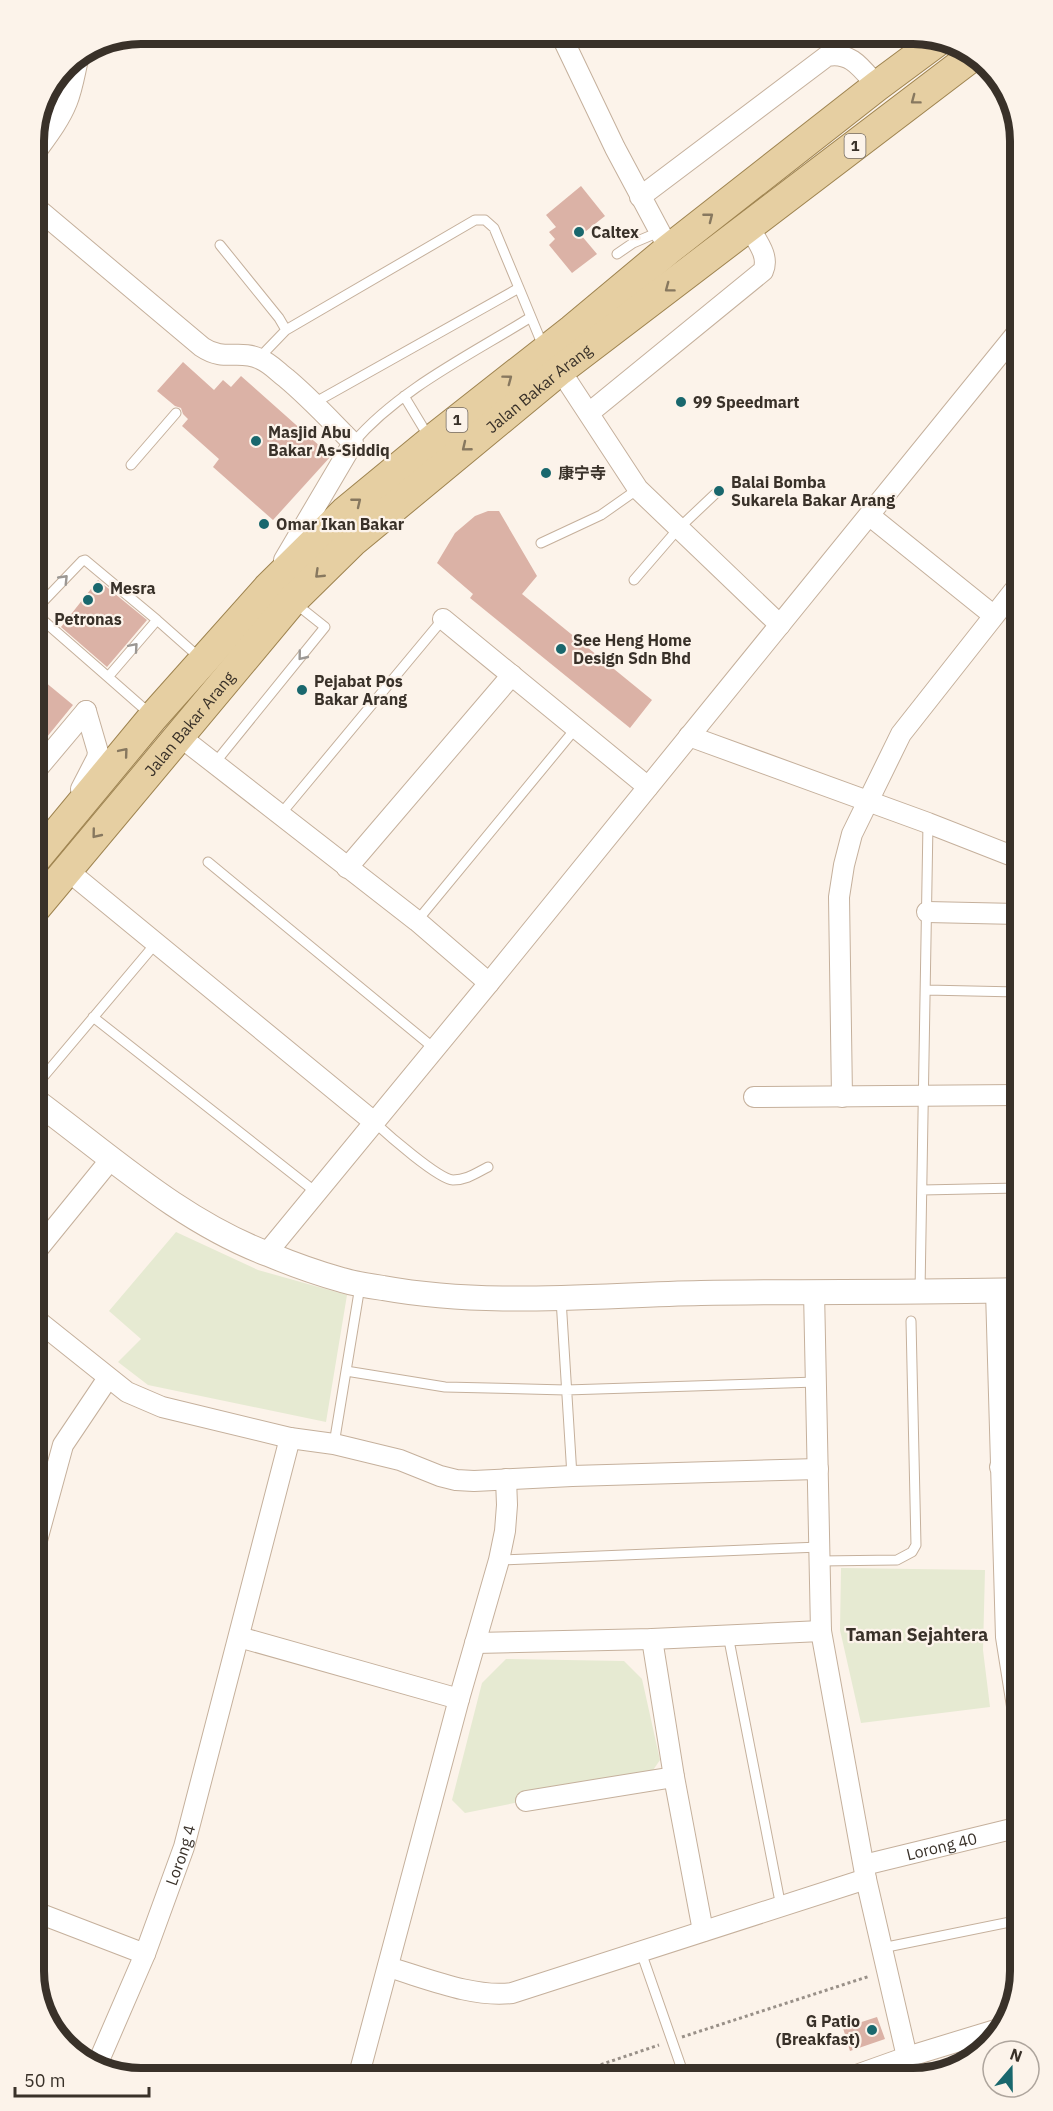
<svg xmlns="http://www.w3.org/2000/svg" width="1053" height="2111" viewBox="0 0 1053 2111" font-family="'IBM Plex Sans','Noto Sans SC',sans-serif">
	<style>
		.green { fill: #e6ead2 }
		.building { fill: #dbb2a6 }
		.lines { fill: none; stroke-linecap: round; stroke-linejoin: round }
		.service-casing { stroke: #c5b09c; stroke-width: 11 }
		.minor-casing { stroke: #c5b09c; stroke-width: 22 }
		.tertiary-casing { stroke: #c5b09c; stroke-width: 26 }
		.primary-casing { stroke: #9e834f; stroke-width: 32 }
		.path { stroke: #999088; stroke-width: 3; stroke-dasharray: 3 3; stroke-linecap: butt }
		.service { stroke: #fff; stroke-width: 9 }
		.minor { stroke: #fff; stroke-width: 20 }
		.tertiary { stroke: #fff; stroke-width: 24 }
		.primary { stroke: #e6cfa2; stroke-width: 30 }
		.oneway { stroke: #87785f }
		.oneway2 { stroke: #9c9894 }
		.poi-dot { fill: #19676d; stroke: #fcf3ea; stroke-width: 2 }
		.labels { text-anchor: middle; stroke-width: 4.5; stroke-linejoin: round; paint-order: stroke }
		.shield { fill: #fcf3ea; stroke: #746b63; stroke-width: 1.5 }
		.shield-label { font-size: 15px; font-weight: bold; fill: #393129 }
		.poi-label { font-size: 16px; font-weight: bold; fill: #393129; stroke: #fcf3ea; text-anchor: start }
		.street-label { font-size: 16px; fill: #393129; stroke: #fcf3ea }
		.neighbourhood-label { font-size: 18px; font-weight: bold; fill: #393129; stroke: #fcf3ea }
		.rim { fill: none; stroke: #393129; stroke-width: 8 }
	</style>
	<rect width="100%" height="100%" fill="#fcf3ea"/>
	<path class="green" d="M176,1232L258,1270L347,1295L326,1422L148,1385L118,1362L141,1339L109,1311Z
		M841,1568L985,1570L983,1650L990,1707L861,1723L840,1630Z
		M506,1659L624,1661L642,1679L660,1760L649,1776L465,1813L452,1800L482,1683Z"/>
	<path class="building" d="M581,186L605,216L581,235L597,254L572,273L549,245L555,239L549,232L556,227L546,215Z
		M183,362L214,390L223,380L231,387L241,376L331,456L273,520L213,467L219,459L182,426L188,419L183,414L181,408L175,406L157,391Z
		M488,511H499L537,576L522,594L652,700L630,728L470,598L473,594L437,563L455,533L475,516Z
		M98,580L147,620L107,667L61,627Z
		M33,672L73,705L33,754Z
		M877,2017L885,2039L850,2051L843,2028Z"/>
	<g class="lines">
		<defs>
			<path id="service" d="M220,245L279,318L286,330
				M617,254L633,243L659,232
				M259,358L286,330L475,220H485L494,228L519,288
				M404,396L430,439
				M314,403L519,288L543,346
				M353,443C399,389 472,354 531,317
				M131,465L176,413
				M541,543L601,515L638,489
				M634,580L678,529L715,494
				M108,677L37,615L36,609L82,561L85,560L157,620
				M149,713L108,677L157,620L200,658
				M214,764L325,627L296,604
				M280,815L443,619
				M208,862L435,1049
				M417,921L576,728
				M926,990L1020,992
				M93,1017L317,1193
				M33,1089L156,943
				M374,1122C387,1134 438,1179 453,1180C467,1180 476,1173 488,1167
				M33,1129L47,1112
				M922,1190L1020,1188
				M920,1291L928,823
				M561,1299L572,1476
				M346,1371L445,1387L566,1390L816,1382
				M334,1444L360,1286
				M499,1560L820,1547
				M820,1561L897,1560L912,1552L916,1545L911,1321
				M728,1635L781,1907
				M882,1948L1020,1920
				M641,1952L685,2078"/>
			<g id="minor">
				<path d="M560,33L615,148L669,249"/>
				<path d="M33,156C45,139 59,122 67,102C73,87 75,71 79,55"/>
				<path d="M640,197L827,56C851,51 862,69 877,86"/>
				<path d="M33,205L202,347C224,362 240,349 260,359C270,363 278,372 286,378C310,398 331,421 353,443L284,560"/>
				<path d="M560,370L638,489L780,625"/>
				<path d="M589,413L763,271C770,256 756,240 749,227"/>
				<path d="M870,516L993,615"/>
				<path d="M443,619L648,787"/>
				<path d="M178,735L417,921L489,983"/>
				<path d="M689,736L928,823L1020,859"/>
				<path d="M33,774L86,711"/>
				<path d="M81,789L97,758L98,752L86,711"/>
				<path d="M347,868L512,675"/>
				<path d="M67,870L374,1122"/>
				<path d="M927,912L1020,914"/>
				<path d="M754,1097L1020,1095"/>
				<path d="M842,1097L839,897L844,865L852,834L901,734L1020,583"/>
				<path d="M266,1254L489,983L1020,329"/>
				<path d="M33,1255L111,1159"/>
				<path d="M814,1291L821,1631L866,1879L907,2057"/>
				<path d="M996,1291L1006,1637L1020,1725"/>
				<path d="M33,1317L127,1392L162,1407L290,1438L334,1444L400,1460L440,1476L456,1480L474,1481L572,1476L818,1469"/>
				<path d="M1000,1467H1020"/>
				<path d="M33,1555L63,1445L108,1378"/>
				<path d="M239,1637L459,1699"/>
				<path d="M652,1639L674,1777L703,1931"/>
				<path d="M475,1643L652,1639L821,1631"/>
				<path d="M526,1801L674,1777"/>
				<path id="s1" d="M864,1865L1020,1827"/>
				<path d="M33,1911L145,1954"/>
				<path d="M388,1967C426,1978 473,1998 512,1993L866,1879"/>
				<path id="s2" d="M97,2065L145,1954L184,1847L290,1438"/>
				<path d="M358,2078L459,1699L499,1560L505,1531L507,1505L506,1479"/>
				<path d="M848,2078L907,2057L1002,2028"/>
			</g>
			<path id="tertiary" d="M33,1099C108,1154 180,1221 268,1254C292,1264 317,1273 342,1280C355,1284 369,1286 383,1288C488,1307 595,1295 701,1293C807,1291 914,1293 1020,1290"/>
			<g id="primary">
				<path d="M33,862L153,717L268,588L346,511L437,436L572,330L669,249L877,86L939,40"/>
				<path id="s3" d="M33,911L292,601L352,542L560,370L975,54"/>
			</g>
		</defs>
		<use href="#service" class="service-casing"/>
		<use href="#minor" class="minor-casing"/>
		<use href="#tertiary" class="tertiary-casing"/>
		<use href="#primary" class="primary-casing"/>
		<path class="path" d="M682,2037L870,1976
			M561,2078L659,2045"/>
		<use href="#service" class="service"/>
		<use href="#minor" class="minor"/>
		<use href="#tertiary" class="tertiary"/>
		<use href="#primary" class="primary"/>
	</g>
	<defs><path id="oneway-chevron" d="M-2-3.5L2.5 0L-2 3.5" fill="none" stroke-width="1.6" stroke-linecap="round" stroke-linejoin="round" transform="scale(1.5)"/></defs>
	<g class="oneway">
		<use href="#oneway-chevron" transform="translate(915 100) rotate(143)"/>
		<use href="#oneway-chevron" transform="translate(709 217) rotate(-38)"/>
		<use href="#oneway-chevron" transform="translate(669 288) rotate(143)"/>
		<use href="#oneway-chevron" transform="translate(508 379) rotate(-37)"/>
		<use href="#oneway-chevron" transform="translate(466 447) rotate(141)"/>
		<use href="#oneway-chevron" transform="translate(357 502) rotate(-39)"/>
		<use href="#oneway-chevron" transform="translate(319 574) rotate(136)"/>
		<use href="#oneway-chevron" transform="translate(124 752) rotate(-50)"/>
		<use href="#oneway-chevron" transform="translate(96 834) rotate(129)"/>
	</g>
	<g class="oneway2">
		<use href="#oneway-chevron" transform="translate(64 579) rotate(-46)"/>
		<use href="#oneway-chevron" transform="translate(134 647) rotate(-49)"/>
		<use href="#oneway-chevron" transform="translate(302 656) rotate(129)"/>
	</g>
	<g class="poi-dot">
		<circle cx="579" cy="232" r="6"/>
		<circle cx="681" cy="402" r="6"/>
		<circle cx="256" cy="441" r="6"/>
		<circle cx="546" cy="473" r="6"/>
		<circle cx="719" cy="491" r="6"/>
		<circle cx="264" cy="524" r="6"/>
		<circle cx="98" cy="588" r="6"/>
		<circle cx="88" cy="600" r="6"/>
		<circle cx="561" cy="649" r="6"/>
		<circle cx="302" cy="690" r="6"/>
		<circle cx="872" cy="2030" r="6"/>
	</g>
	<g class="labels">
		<g class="shield">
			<rect x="844.5" y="134" width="21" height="24" rx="4.5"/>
			<rect x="446.5" y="408" width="21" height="24" rx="4.5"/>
		</g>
		<g class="shield-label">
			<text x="855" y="151">1</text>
			<text x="457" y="425">1</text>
		</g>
		<g class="poi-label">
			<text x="591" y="238">Caltex</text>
			<text x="693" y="408">99 Speedmart</text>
			<text x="268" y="438">Masjid Abu<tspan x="268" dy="18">Bakar As-Siddiq</tspan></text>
			<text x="558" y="479">康宁寺</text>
			<text x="731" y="488">Balai Bomba<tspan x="731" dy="18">Sukarela Bakar Arang</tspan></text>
			<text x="276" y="530">Omar Ikan Bakar</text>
			<text x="110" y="594">Mesra</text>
			<text x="88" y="625" text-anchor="middle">Petronas</text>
			<text x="573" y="646">See Heng Home<tspan x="573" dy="18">Design Sdn Bhd</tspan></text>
			<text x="314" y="687">Pejabat Pos<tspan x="314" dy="18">Bakar Arang</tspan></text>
			<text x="860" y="2027" text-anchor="end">G Patio<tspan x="860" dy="18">(Breakfast)</tspan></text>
		</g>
		<g class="street-label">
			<text dy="6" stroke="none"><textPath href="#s3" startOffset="730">Jalan Bakar Arang</textPath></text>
			<text dy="6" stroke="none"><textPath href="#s3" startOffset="244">Jalan Bakar Arang</textPath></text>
			<text dy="6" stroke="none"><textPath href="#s1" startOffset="80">Lorong 40</textPath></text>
			<text dy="6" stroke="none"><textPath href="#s2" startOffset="226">Lorong 4</textPath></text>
		</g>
		<g class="neighbourhood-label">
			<text x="917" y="1641">Taman Sejahtera</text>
		</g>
	</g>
	<path d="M0 0H1053V2111H0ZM141 44H913A97 97 0 0 1 1010 141V1971A97 97 0 0 1 913 2068H141A97 97 0 0 1 44 1971V141A97 97 0 0 1 141 44Z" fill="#fcf3ea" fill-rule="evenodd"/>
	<path class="rim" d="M141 44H913A97 97 0 0 1 1010 141V1971A97 97 0 0 1 913 2068H141A97 97 0 0 1 44 1971V141A97 97 0 0 1 141 44Z"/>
	<g transform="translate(1011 2069) rotate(20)"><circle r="28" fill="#fcf3ea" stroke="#aea59d" stroke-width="1.5"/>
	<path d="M0-4.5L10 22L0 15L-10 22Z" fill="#19676d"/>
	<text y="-9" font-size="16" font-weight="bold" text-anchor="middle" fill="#393129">N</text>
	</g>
	<path d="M15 2087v9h134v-9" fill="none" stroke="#393129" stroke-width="3"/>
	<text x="24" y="2087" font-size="18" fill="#393129" stroke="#fcf3ea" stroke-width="4.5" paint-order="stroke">50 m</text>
</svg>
